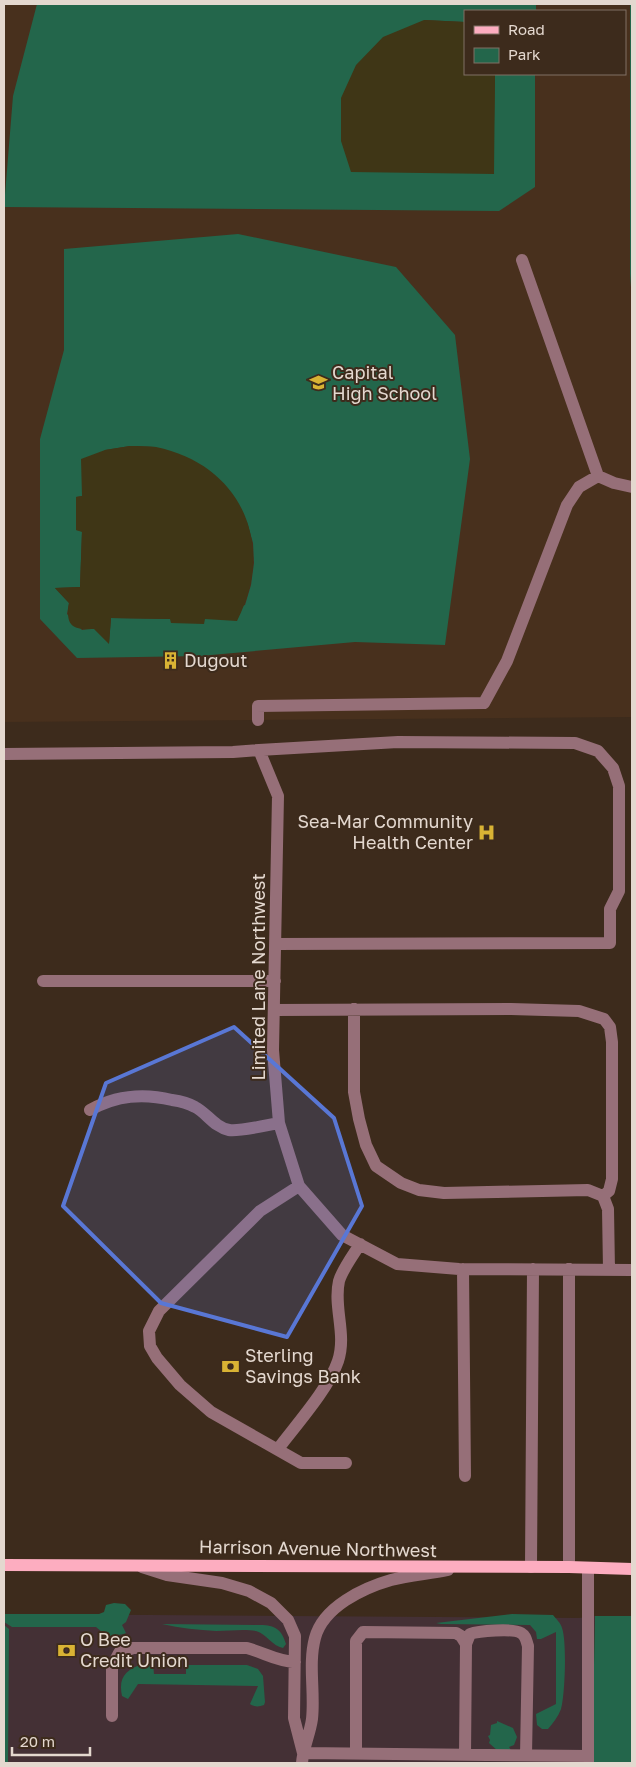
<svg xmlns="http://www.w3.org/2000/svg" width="636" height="1767" viewBox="0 0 636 1767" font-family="'Golos Text',sans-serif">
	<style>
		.commercial { fill: #443035 }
		.built { fill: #48301d; fill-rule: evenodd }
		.green { fill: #23664b; fill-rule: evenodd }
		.sand { fill: #3f3616 }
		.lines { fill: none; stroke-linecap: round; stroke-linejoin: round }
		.minor { stroke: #966f78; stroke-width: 12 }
		.major { stroke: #fdadc0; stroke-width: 12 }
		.marked { fill: #5977d5; fill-opacity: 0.2; stroke: #5977d5; stroke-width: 4; stroke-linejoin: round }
		.labels { text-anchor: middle; stroke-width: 4; stroke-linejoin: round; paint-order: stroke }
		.poi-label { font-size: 18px; fill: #e4d8cf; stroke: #3d2b1c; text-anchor: start }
		.street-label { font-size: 18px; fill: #e4d8cf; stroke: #3d2b1c }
	</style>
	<rect width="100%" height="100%" fill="#3d2b1c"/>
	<path class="commercial" d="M5,1614L579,1618L595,1616L592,1763H4V1615Z"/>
	<path class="built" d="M4,4H632V717L4,722ZM465,11H625V74H465Z"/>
	<path class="green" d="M37,4H536V11H465V22L424,20L493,174L495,74H535V187L499,211L4,207L13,96Z
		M630,4H632V301L630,274Z
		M238,234L396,267L455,335L470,459L445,645L355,642L200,656L77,658L40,619V439L64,350V249ZM130,446L155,447L247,522L253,543L254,563L251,585L245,605L204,619V623L171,622V619L111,618L109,643L94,628L82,630L67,614L69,603L55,588L80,587L82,531L76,530V497L82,496L105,450Z
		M114,1603L125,1604L131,1610L126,1622L122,1625L126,1633C120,1636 113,1634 108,1637L96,1627H12L4,1622L5,1614H99L104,1612L106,1605Z
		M512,1614L553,1615C556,1619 561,1623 562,1628C567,1641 565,1696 561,1709C558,1717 553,1723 548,1729H542L537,1725L536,1714L556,1704V1632L541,1639H537L536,1632L530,1625L441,1624L436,1623Z
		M595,1616H632V1763H592Z
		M162,1624L263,1625C277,1626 282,1631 286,1644L283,1648C272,1646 267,1634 256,1631C244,1629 229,1631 216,1631C198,1630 180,1628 162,1624Z
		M4,1625L9,1629L8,1763H4Z
		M142,1664H153L154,1674H186V1665H247L258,1669L263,1676L265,1702L264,1705C259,1707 254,1707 250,1704L258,1686L138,1684L128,1699L122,1696C118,1677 126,1670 142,1664Z
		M497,1721L513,1728L517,1737L514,1745L509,1747L511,1750L498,1751L489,1743L490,1740L488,1736L490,1735L491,1725L497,1723Z"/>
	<path class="sand" d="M424,20L465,22V74H495L494,174L351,172L341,141V98L356,65L383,37Z
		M130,446C138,446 148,446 156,447C242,465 276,545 237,621L205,619L204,624L171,623L170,619L111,618L109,644L94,629C73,630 65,626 69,603L55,588L80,587L82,532L76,530V497L82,496L81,459L105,450Z"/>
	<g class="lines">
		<path class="minor" d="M522,260L598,476L614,483L632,487
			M258,720V706L484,703L507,661L567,505L579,487L598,476
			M259,750L398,742L575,743L598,751L613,768L619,786V891L610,909V943L275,944
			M4,754L233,752L259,750L278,796L273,1050L279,1123L299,1186L342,1235L397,1264L459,1269L632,1270
			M43,981H275
			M354,1009V1092L359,1119L366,1145L376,1166L401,1183L419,1190L444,1193L588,1190L603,1196L608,1209L609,1270
			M274,1010L511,1009L579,1011L604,1019L610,1027L612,1042V1179L609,1191L603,1196
			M90,1110C117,1095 143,1093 172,1100C179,1101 188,1103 195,1107C207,1113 214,1127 229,1130C238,1132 267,1125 279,1123
			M299,1186L260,1211L159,1311L149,1331L150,1346L157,1358L180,1385L211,1412L301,1463H346
			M463,1269L465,1476
			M278,1449C296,1425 329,1388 338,1361C347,1334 333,1307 339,1281C342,1270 354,1254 360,1244
			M142,1567L167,1575L222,1583L249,1591L271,1603L288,1620L295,1636L294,1718L303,1753
			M531,1567L533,1269
			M569,1567V1269
			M112,1716V1666L119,1653L133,1648H247C265,1653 276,1661 295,1662
			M303,1753L588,1756
			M356,1754V1641L363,1632L456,1633L461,1636L466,1644
			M465,1755L466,1644L470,1634C478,1631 513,1628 521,1633C526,1636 526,1640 528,1646L526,1755
			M302,1763C303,1748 310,1734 312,1719C315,1692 308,1664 315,1638C323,1607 363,1588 391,1580C410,1575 429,1574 448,1570
			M588,1763V1568"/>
		<path class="major" d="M4,1565L569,1567L632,1569"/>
	</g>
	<path class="marked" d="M234,1027L334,1118L362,1206L287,1337L161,1303L63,1206L106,1083Z"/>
	<defs>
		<symbol id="school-bare" viewBox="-9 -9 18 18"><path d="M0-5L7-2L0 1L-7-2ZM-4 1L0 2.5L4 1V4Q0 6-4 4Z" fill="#d9b334" stroke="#3d2b1c" stroke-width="2.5" paint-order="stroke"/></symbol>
		<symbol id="building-bare" viewBox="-9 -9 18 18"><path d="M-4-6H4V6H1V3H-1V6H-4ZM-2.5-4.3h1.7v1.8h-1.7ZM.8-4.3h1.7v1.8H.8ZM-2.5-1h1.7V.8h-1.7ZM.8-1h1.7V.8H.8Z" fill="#d9b334" stroke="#3d2b1c" stroke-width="2.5" paint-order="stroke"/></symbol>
		<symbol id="hospital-bare" viewBox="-9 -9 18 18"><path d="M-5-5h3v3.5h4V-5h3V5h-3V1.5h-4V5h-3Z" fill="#d9b334" stroke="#3d2b1c" stroke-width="2.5" paint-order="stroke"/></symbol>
		<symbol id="bank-bare" viewBox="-9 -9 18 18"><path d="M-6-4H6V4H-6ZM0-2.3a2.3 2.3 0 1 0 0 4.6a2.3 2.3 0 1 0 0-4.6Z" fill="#d9b334" stroke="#3d2b1c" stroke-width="2.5" paint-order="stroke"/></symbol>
	</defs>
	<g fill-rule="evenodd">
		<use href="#school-bare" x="306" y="370" width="25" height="25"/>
		<use href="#building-bare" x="158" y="648" width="25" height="25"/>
		<use href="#hospital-bare" x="474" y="820" width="25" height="25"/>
		<use href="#bank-bare" x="218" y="1354" width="25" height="25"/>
		<use href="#bank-bare" x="54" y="1638" width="25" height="25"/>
	</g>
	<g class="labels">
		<g class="poi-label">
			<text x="332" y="379">Capital<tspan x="332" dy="21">High School</tspan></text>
			<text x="184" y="667">Dugout</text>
			<text x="473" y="828" text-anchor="end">Sea-Mar Community<tspan x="473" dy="21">Health Center</tspan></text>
			<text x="245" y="1362">Sterling<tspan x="245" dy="21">Savings Bank</tspan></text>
			<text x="80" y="1646">O Bee<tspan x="80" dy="21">Credit Union</tspan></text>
		</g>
		<g class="street-label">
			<text transform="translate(259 977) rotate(-90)" y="6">Limited Lane Northwest</text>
			<text transform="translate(318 1549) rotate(1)" y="6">Harrison Avenue Northwest</text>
		</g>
	</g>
	<rect width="636" height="1767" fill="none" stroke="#e4d8cf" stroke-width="10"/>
	<rect x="464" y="10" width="162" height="65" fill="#3d2b1c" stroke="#807064"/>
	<rect x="474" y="26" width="25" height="8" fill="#fdadc0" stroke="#807064"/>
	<text x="508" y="35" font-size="15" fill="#e4d8cf">Road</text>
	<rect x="474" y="48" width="25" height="15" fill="#23664b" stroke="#807064"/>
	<text x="508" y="60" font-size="15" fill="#e4d8cf">Park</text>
	<path d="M12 1747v8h78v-8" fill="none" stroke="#e4d8cf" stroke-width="2.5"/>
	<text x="20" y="1747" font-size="15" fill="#e4d8cf" stroke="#3d2b1c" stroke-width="4" paint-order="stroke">20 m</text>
</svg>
